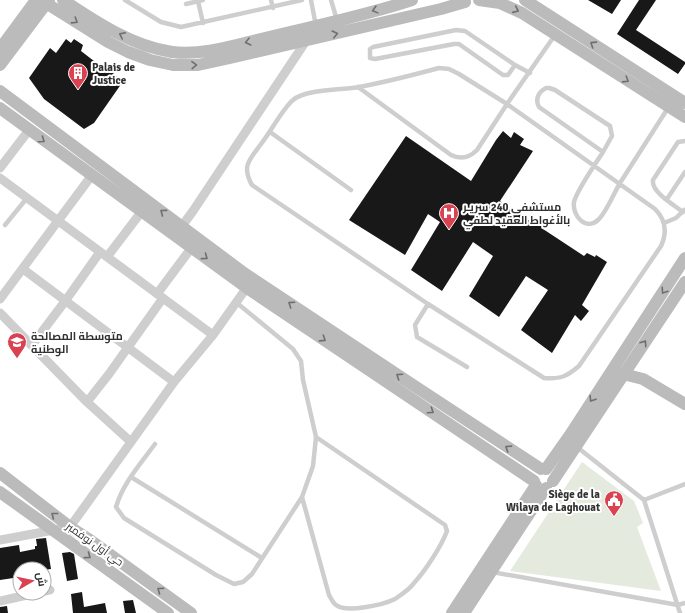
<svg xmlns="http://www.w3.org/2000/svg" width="685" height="613" viewBox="0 0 685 613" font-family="Signika,Cairo,sans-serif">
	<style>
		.green { fill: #e5eade }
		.building { fill: #181818 }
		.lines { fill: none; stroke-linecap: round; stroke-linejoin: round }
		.lane { stroke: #cecece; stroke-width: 4.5 }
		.street { stroke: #cecece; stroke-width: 9 }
		.secondary { stroke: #bbb; stroke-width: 12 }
		.oneway { stroke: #6f6f6f }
		.labels { text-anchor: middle; stroke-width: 4; stroke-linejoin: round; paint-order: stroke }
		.poi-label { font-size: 11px; font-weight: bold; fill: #313131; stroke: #fff; text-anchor: start }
		.street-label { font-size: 11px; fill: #313131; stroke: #fff }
	</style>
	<rect width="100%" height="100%" fill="#fff"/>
	<path class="green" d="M582,462L634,501L643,523L637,527L661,591L510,571Z"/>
	<path class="building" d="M588,0H621L612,14Z
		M639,0H656L636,30L685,62V64L678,74L617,34Z
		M66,39L71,43L74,39L83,45L81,51L103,68L107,64L116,70L113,74L124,80L94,123L84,129L44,99L29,78L50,48L56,53Z
		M503,131L511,138L514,132L524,139L520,145L533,151L500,201L533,223L536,218L546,224L543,229L584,256L587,253L595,257L596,255L607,262L582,305L589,311L581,321L575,315L552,353L521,330L548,290L526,276L499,317L469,296L493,256L473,242L442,291L411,270L440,222L428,214L405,255L349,220L406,136L471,181L496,140Z
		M46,538L51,569L44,570V569H41L40,563L25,565V569H20V577L0,580V548L19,545L20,552L35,549V546H37L36,539Z
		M70,552L74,554L78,579L67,581L62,553Z
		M82,592L84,607L105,603L107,613H73L71,594Z
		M133,600L136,613H125L123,601Z
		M7,606L8,613H0V607Z"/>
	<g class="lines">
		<path class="lane" d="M125,0L161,22L181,27L302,0
			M271,0L273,8
			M311,0L316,26
			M331,0L337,20
			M198,1L203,23
			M186,4L203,0
			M515,65L508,75H503L459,44H454L375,59L370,58V49L373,47L456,30L465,31L515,65L530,73
			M439,68L449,69L459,74L507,104L655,209C666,220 667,233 661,246L579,366C566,377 561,379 544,378L428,304L252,185C241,166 250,159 261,144C270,133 283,108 293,100C306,89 342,90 359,87C386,82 413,75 439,68Z
			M358,87L451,155C461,160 469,158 477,150L507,104L555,35
			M546,88H549L555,90L610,126L612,136L603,152L539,107C535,100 538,92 546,88Z
			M270,132L351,190
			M603,152C596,163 577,190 574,202C572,216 586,231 598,220C606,213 614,193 620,183C636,158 652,133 668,108
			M667,199L685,172
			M683,212C674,205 651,192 653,180L678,142L685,141
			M664,223L676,218L684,210
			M5,225L27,198
			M428,304L415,325L417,337L467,367
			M155,444C141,463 123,483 116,507L124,518L216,575L234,584L243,582L252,574L302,497L313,466L316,437L303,380L301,361L293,349L237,303
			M577,447L644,500L680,613
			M131,477L262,558
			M302,497L329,595C331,598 333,603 336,605C346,613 383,605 395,599C401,595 410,589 414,583C425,571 441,547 447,531L445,525L316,437
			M644,500L685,484
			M492,572L678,605L685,603"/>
		<path class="street" d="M0,168L29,130
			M0,178L213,335
			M182,226L193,211L306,41
			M107,257L142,211
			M23,269L174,382
			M157,294L192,247
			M0,299L92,175
			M0,313L87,402L131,442L174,382L213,335L250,283
			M32,345L66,300L100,252
			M87,402L109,374L163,298
			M0,540L70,527L131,442
			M44,591L50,590
			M0,601L36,593"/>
		<path class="secondary" d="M41,0L108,42L128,52L150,60L173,65H198L230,58L441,9L465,2
			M63,0C96,22 132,46 172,52C203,56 235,45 265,38C314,26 364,16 412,0
			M479,0L500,3L522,13L685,117
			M525,0L685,103
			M0,49L36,0
			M0,65L49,0
			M0,91L244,273L416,387L541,469
			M0,108L247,288L534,481
			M623,374L643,379L685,404
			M546,469L570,435L685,258
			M0,473L70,527L90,540L191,613
			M553,481L685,282
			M0,492L168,613
			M452,613L536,485
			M464,613L546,488"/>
	</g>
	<defs><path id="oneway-chevron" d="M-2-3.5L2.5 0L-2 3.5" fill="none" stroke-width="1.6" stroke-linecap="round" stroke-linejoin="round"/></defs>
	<g class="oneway">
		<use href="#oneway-chevron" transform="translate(375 10) rotate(165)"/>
		<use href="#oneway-chevron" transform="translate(516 10) rotate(24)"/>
		<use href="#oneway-chevron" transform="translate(75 21) rotate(32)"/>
		<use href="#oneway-chevron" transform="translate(335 34) rotate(-13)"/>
		<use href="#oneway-chevron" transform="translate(122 35) rotate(-154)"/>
		<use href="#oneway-chevron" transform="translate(248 42) rotate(166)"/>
		<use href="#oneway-chevron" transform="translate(593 44) rotate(-147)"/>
		<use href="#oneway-chevron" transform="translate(194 65) rotate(-2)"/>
		<use href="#oneway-chevron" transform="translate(626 80) rotate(32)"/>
		<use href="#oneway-chevron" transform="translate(42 140) rotate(35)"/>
		<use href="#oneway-chevron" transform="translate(163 212) rotate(-143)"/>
		<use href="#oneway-chevron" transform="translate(205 257) rotate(36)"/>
		<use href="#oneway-chevron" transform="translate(664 291) rotate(124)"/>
		<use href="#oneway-chevron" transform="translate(291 304) rotate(-146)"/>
		<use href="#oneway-chevron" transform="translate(323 339) rotate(33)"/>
		<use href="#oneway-chevron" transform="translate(644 343) rotate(-56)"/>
		<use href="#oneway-chevron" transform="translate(399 376) rotate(-146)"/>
		<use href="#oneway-chevron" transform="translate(592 399) rotate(122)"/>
		<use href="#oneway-chevron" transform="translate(431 411) rotate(34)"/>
		<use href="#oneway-chevron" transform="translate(508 448) rotate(-147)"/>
		<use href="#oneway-chevron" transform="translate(54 515) rotate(-142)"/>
		<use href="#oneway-chevron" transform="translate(88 556) rotate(36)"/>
		<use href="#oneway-chevron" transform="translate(160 590) rotate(-144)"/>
	</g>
	<defs>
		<symbol id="building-pin" viewBox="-11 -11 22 30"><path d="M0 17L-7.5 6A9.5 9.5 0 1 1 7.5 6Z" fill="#da4252" stroke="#fff"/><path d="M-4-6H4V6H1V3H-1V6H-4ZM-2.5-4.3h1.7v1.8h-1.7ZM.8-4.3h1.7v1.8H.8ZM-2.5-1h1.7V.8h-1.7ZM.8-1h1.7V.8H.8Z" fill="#fff"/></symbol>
		<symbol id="hospital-pin" viewBox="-11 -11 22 30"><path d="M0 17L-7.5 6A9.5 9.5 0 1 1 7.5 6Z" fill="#da4252" stroke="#fff"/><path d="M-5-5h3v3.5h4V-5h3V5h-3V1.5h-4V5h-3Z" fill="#fff"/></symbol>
		<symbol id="school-pin" viewBox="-11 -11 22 30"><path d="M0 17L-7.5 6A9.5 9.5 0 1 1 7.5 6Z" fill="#da4252" stroke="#fff"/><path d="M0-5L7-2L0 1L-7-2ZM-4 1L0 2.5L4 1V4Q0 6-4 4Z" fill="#fff"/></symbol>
		<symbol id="civic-pin" viewBox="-11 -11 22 30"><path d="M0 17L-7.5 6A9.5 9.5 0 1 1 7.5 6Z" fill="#da4252" stroke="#fff"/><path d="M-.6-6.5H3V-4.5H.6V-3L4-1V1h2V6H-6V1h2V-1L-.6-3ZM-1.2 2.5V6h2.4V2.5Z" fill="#fff"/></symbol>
	</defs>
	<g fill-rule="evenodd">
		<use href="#building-pin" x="67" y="62" width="22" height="30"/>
		<use href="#hospital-pin" x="438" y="202" width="22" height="30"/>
		<use href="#school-pin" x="6" y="331" width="22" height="30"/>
		<use href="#civic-pin" x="603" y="489" width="22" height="30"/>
	</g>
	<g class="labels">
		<g class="poi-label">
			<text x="92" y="71">Palais de<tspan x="92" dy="13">Justice</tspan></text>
			<text x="463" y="211">مستشفى 240 سريـر<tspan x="463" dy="13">بالأغواط العقيد لطفي</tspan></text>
			<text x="31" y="340">متوسطة المصالحة<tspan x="31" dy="13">الوطنية</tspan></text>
			<text x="600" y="498" text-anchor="end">Siège de la<tspan x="600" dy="13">Wilaya de Laghouat</tspan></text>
		</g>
		<g class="street-label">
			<text transform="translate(95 544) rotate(35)" y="4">حي أول نوفمبر</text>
		</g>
	</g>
	<g transform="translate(32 581) rotate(81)"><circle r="19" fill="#ffffff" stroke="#adadad"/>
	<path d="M0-3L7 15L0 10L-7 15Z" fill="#da4252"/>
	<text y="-6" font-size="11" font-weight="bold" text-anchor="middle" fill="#313131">ش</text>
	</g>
</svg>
